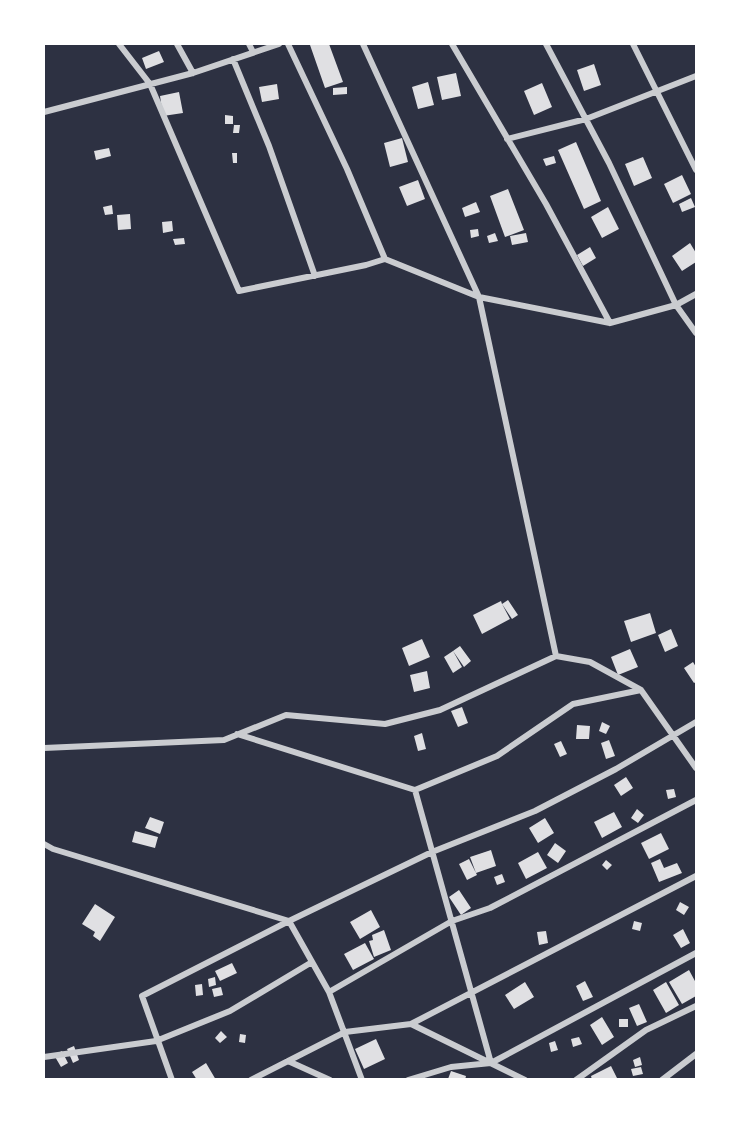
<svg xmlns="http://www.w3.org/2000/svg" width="740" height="1123" viewBox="0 0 740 1123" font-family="Barlow,sans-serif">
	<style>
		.building { fill: #e0e0e3 }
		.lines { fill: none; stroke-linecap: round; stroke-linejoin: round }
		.minor { stroke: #caccd0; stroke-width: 6 }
	</style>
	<rect width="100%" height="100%" fill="#2d3142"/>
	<path class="building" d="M314,44H329L343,82L325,88L310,45Z
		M159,51L164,62L146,69L142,58Z
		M594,64L601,85L584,91L577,70Z
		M456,73L461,96L442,100L437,77Z
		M428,82L434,105L418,109L412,87Z
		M542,83L552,107L534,115L524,91Z
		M277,84L279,99L262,102L259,87Z
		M347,87V94L333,95V88Z
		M179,92L183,113L163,116L160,96Z
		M225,115L233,116V124H225Z
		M234,125H240L239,133H233Z
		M402,138L408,162L390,167L384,143Z
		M576,142L601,201L584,209L558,150Z
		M109,148L111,156L96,160L94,151Z
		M232,153H237V163H233Z
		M554,156L556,163L546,166L543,159Z
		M643,157L652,178L634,186L625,164Z
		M682,175L691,194L673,203L664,184Z
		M418,180L425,199L407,206L399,187Z
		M508,189L524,230L505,237L490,196Z
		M691,198L695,207L682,212L679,204Z
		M476,202L480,212L465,217L462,208Z
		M112,205L113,214L105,215L103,207Z
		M608,207L619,229L602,238L591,217Z
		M130,214L131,229L118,230L117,215Z
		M172,221L173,231L163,233L162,222Z
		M478,229L479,236L471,238L470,230Z
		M495,233L498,241L489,243L487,236Z
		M526,233L528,242L512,245L510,236Z
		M184,238L185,244L175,245L173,239Z
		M690,243L696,253V262L682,271L672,256Z
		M590,247L596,258L583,266L577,255Z
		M508,600L518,615L512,619L502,604L510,619L482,634L473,615L501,601L502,604Z
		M650,613L656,633L631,642L624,621Z
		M671,629L678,646L665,652L658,635Z
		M422,639L430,657L409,666L402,648Z
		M460,646L471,661L464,667L453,651Z
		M630,649L638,667L618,675L611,657Z
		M453,651L462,667L453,673L444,657Z
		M693,662L696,667V682L694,683L684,668Z
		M427,671L430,688L414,692L410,675Z
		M462,707L468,723L458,727L451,711Z
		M602,722L610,726L606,734L599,731Z
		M577,725L590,726L589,739H576Z
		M422,733L426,749L418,751L414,736Z
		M609,740L615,756L606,759L601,743Z
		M561,741L567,754L560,757L554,744Z
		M626,777L633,788L621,796L614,785Z
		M674,789L676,797L668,799L666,790Z
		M637,809L644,815L638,823L631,818Z
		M614,812L622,827L602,838L594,822Z
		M150,817L164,822L160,834L145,828Z
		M545,818L554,833L538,843L529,828Z
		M135,831L158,837L155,848L132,842Z
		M661,833L669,849L649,859L641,843Z
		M555,843L566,851L558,863L547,855Z
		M491,850L496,866L476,873L470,857Z
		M538,852L547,868L526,879L518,863Z
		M469,859L477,875L467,880L459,864Z
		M660,859L664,868L677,863L682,873L659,882L651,863Z
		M606,860L612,865L607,870L602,865Z
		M502,874L505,882L497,885L494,877Z
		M459,890L471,908L461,915L449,897Z
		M680,902L689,907L684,915L676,910Z
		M95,904L115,917L100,941L93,936L95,932L82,924Z
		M371,910L380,927L360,939L350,922Z
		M634,921L642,923L640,931L632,929Z
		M683,929L690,943L681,948L673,935Z
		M384,930L391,950L374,957L369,941L373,940L372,935Z
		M546,931L548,943L539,945L537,932Z
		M365,943L374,959L353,970L344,954Z
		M232,963L237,973L220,981L215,971Z
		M689,970L696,983V996L682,1004L669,982Z
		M215,977L216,985L209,987L208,979Z
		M585,981L593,997L583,1001L576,986Z
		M525,982L534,997L514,1009L505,995Z
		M666,982L679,1005L666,1013L653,990Z
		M202,984L203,995L196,996L195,985Z
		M221,987L223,995L214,997L212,989Z
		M639,1004L647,1022L637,1026L629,1008Z
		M602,1017L614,1037L602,1045L590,1025Z
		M619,1019H628V1027H619Z
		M221,1031L227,1037L220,1043L215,1038Z
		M240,1034L246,1035L245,1043L239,1042Z
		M579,1037L582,1044L573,1047L571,1039Z
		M376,1039L385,1059L364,1069L355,1049Z
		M555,1041L558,1050L551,1052L549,1043Z
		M74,1046L79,1060L73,1063L67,1049Z
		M62,1051L68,1063L61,1067L54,1055Z
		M640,1057L642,1065L635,1067L633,1060Z
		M206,1063L216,1080H197L192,1072Z
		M611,1066L618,1080H592L591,1076Z
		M641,1067L643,1074L633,1076L631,1069Z
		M451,1071L466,1076L465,1080L448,1079Z"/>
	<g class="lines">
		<path class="minor" d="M119,44L150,84L239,291L366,265L385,259L479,297L610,323L676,305L696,333
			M177,44L193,73
			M249,44L253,52
			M288,44L347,169L385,259
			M363,44L479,297L556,656
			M452,44L546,204L610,323
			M546,44L609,163L676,305L696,294
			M633,44L696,170
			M233,59L269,146L315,276
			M44,112L193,73L279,44
			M507,139L586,119L696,76
			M237,734L415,790L497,756L573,704L641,690
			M44,748L224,740L286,715L385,724L440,710L556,656L590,662L641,690L696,768
			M415,790L491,1063
			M44,844L53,849L289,921L329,992L362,1080
			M329,992L452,921L490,908L696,800
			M411,1024L525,1080
			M44,1057L156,1041L230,1011L312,962
			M288,1061L330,1080
			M172,1080L142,996L289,921L432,852L535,811L616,769L696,722
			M251,1080L345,1032L411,1024L696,876
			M408,1080L451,1067L491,1063L696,953
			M576,1080L646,1030L696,1006
			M662,1080L696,1054"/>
	</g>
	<rect width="740" height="1123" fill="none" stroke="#ffffff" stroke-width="90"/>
</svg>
